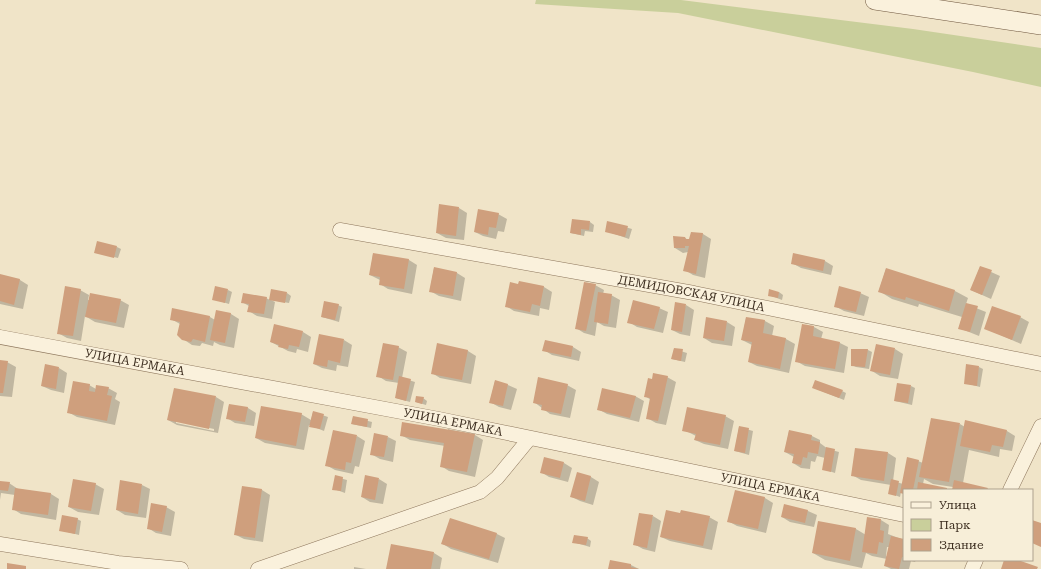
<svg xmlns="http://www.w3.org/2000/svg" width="1041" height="569" viewBox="0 0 1041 569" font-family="'Roboto Serif',serif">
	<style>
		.green { fill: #c9cf9b }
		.shadow { fill: #0003; fill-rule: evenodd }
		.building { fill: #cf9f7d }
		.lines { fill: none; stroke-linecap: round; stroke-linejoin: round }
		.minor-casing { stroke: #8d765c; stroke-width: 15 }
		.secondary-casing { stroke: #6f573f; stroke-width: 20 }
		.minor { stroke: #faf1dc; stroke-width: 14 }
		.secondary { stroke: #faf1dc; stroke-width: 19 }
		.labels { text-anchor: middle; stroke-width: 3; stroke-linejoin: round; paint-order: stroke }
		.street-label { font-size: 12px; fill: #3d2e20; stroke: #f7eed8 }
	</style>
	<rect width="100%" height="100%" fill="#f0e4c8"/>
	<path class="green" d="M536,0H681L913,29L1041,48V87L973,72L678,13L535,4Z"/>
	<path class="shadow" d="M459,208L467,213L464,240L446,238L437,233Z
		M498,214L507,219L504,232L498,231L496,239L483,236L475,232Z
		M590,222L594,225L593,232L585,231L584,236L571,233Z
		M608,222L632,229L629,239L606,231Z
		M692,233L703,234L711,239L705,278L693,275L685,270L688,252L683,253L675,248L685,238L690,241Z
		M117,247L121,249L118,258L98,253Z
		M373,254L409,260L417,265L412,294L388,289L380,284V280L370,275Z
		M825,261L833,266L831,275L801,268L792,263Z
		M980,267L1000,276L991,299L971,290Z
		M434,268L457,273L465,278L461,301L439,296L430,291Z
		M886,269L955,291L968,298L966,304L986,312L979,336L959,328L962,317L919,304L918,307L892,299L879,291Z
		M0,275L20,280L28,285L23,309L0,304Z
		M520,282L544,287L552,292L549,310L540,308L539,316L514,311L506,306Z
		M595,285L604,290L603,294L611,295L620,300L616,328L604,326L597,322L595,336L584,333L576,328Z
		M80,290L89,295L88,300H120L129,305L124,328L95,322L85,316L81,341L67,338L58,333Z
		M228,290L232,292L229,304L213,299Z
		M779,292L783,295L782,300L769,295Z
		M287,293L291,296L289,303L271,300L275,302L272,319L257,316L249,311V306L242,302L266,298L270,300Z
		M860,293L869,297L864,316L844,311L835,306Z
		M338,305L342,307L339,322L322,317Z
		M686,305L694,310L690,336L680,334L672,330Z
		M659,308L668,312L663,333L637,327L629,322Z
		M173,309L210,317L215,320L217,311L231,314L239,319L234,348L220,345L214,342L213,346L202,343L200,346L192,345L183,339L180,324L171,319Z
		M1020,317L1029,322L1021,344L985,328Z
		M746,318L765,321L774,326L772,336L786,339L795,344L789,373L757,366L749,362L752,345L742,340Z
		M727,322L735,327L732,346L712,343L704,338Z
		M803,325L814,327L823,332L821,339L840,343L848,347L844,373L805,366L796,361Z
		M303,332L311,337L308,352L297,349L296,353L288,351L271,342Z
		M344,340L352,345L348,367L337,365L336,371L322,368L314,364Z
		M438,344L468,351L476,356L471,384L440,378L432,373Z
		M398,347L407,352L402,378L415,382L410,402L396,398L399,383L386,381L378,376Z
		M573,347L581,352L579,361L552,355L544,350Z
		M674,349L687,353L685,362L672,359Z
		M895,349L903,354L898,379L880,376L872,371Z
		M852,350H868L872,352L869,369L856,367L852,365Z
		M0,361L7,362L16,367L12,397L0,396Z
		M979,367L983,369L980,387L965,383Z
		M59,368L67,373L64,393L51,390L42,386Z
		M667,377L676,382L666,425L656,423L647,418L651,400L645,396Z
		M495,381L508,385L517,389L511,410L499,407L490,402Z
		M89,385L96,389L108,388L117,393L115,399L120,402L115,425L77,417L68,412Z
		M567,385L576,390L570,418L550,414L534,402Z
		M911,386L915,388L912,405L895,401Z
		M814,388L842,391L846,393L844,400Z
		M635,396L644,401L639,422L607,414L598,409Z
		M216,397L224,402L218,433L177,425L168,420ZM176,421L214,429V431L176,423Z
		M423,398L427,401L426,405L416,402Z
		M229,405L248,408L256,413L254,426L235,423L227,418Z
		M313,412L328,417L324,431L309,425L304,450L265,443L256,438L301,414L311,420Z
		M725,416L734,421L728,449L704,444L695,440L696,436L684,430Z
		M353,417L372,422L371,428L352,424Z
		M966,421L1007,431L1015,436L1012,451L1000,449L999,457L969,450L963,483L989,490H953V487L933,484L924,479L923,484L949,490H904V494L901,492L900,497L889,493L891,485L861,480L852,475L888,453L896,458L893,481L903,484L918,461L923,463L960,424L965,427Z
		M739,427L753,431L749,455L735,451Z
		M448,429L475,435L483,440L475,477L449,471L441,466L445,446L410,440L401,435L448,432Z
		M789,431L812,436L820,440V443L828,449L839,452L835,473L823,469L825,458L817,456L815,462L811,461L810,469L801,468L793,463L794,457L785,452Z
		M357,436L365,441L359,467L355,466L353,474L335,470L326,465Z
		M388,437L396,441L393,462L380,459L371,454Z
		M564,463L572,468L568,482L549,477L541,472Z
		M578,474L591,477L599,482L593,505L580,501L572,497Z
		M336,477L347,480L345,493L334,489Z
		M379,479L387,484L383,504L370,502L362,497Z
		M0,482L9,483L18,489L51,494L59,499L56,520L21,514L13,509L15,495L1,493L0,500Z
		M95,484L104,489L99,515L78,512L69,507Z
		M142,485L150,489L146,518L125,515L117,510Z
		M243,487L262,490L270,495L263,542L244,539L236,535Z
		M736,491L765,498L773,503L766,533L737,526L728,521Z
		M785,505L808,511L817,515L814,527L790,522L782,517Z
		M166,507L175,512L171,536L156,533L148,528Z
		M653,516L661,521L655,552L643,549L634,544Z
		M709,517L718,522L712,550L670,541L661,537Z
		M77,519L81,521L79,535L60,530Z
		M450,519L497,534L505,538L498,563L451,549L443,544Z
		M881,520L889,525L888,534L904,540V560H916L915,562L911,561L909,569H891L885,566L887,559L872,556L866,553L862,568L825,560L813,553L819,522L856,529L866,535ZM887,547H889L887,557L886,556Z
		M587,538L591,541L590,547L573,542Z
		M434,553L442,558L440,569H387Z
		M611,561L631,565L639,569H609Z
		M354,567L366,569H354Z"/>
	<path class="building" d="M439,204L459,207L456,236L436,233Z
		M478,209L499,213L496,228L489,227L488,235L474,232Z
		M572,219L590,221L589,230L581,229V235L570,233Z
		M607,221L628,226L625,237L605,232Z
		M691,232L703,233L696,274L683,271L689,246H685V248H674L673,236L685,237L686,239H689Z
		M97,241L117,246L114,258L94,253Z
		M373,253L409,259L404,289L379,285L380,277L369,275Z
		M793,253L825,260L823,271L791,264Z
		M980,266L992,270L982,295L970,290Z
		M434,267L457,272L453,296L429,292Z
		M886,268L955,290L949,311L906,297L905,300L878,292Z
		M0,274L20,279L14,305L0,301Z
		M519,281L544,286L540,306L532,304L530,312L505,307L510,282L518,284Z
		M584,282L596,284L586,331L575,329Z
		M65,286L81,289L73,336L57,334Z
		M215,286L228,289L225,303L212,300Z
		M839,286L861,292L856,312L834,307Z
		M271,289L287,292L285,303L269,300Z
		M769,289L779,292L778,298L768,296Z
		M598,292L612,294L608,324L594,322Z
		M90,293L121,299L116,323L85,317Z
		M243,293L267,297L264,314L247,312L249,304L241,303Z
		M633,300L660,307L654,329L627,323Z
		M324,301L339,304L335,320L321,317Z
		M675,302L686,304L682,332L671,330Z
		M966,303L978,306L970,332L958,329Z
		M992,306L1021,316L1012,340L984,329Z
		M172,308L210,316L205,342L193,339L191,342L182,340L177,335L180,322L170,320Z
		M216,310L231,313L225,343L210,340Z
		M706,317L727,321L724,341L703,338Z
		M746,317L765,320L763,333L786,338L780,369L748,362L752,342L741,340Z
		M274,324L303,331L299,347L289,345L288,349L278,347L279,345L270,342Z
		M802,324L814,326L813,336L840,342L835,369L795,362Z
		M319,334L344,339L340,363L328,360L327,367L313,364Z
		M545,340L573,346L571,357L542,351Z
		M383,343L399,346L393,380L376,377Z
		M437,343L468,350L462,380L431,374Z
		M876,344L895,348L890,375L870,371Z
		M674,348L683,349L681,361L671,359Z
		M851,349H868L865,367L851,366Z
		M0,360L8,361L3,393H0Z
		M45,364L59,367L56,389L41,386Z
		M966,364L979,366L977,386L964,384Z
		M653,373L668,376L658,421L646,419L650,398L644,397L648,378L652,379Z
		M399,376L411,379L406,401L395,398Z
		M538,377L568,384L561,414L541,410L542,405L533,403Z
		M495,380L508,384L503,406L489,403Z
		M815,380L843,390L839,398L812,388Z
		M73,381L90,384L89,391L95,392L96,385L109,387L107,395L112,396L107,421L67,413Z
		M897,383L911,385L908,403L894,401Z
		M174,388L216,396L209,429L167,420Z
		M602,388L636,396L630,418L597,410Z
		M416,396L424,397L422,404L415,402Z
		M229,404L248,407L245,422L226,419Z
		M261,406L302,413L296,446L255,438Z
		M687,407L726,415L720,445L694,440L696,434L682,431Z
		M313,411L324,414L320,429L309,427Z
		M353,416L368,419L367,427L351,424Z
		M931,418L960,423L949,482L919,477Z
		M965,420L1007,430L1003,447L992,445L990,452L960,446Z
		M402,422L475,434L467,472L440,467L444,443L400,436Z
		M739,426L749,428L745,453L734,451Z
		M333,430L357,435L351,463L346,462L345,470L325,466Z
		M789,430L812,435L811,440L820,442L818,454L808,452L807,458L803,457L801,465L792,463L794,454L784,452Z
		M374,433L388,436L384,457L370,455Z
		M826,447L835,449L831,472L822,470Z
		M855,448L888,452L884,481L851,476Z
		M544,457L564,462L560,478L540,473Z
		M907,457L919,460L913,490H904V494L900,493Z
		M577,472L591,476L585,501L570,497Z
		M335,475L343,477L341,491L332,490Z
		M365,475L379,478L375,500L361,497Z
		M73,479L96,483L91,511L68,507Z
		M891,479L899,481L896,496L888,494Z
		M120,480L142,484L138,514L116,510Z
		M954,480L988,488L987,490H952Z
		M0,481L10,482L8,491L0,490Z
		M918,482L947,488V490H917Z
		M242,486L262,489L255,538L234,535Z
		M15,488L51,493L48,515L12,510Z
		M735,490L765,497L758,529L727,522Z
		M151,503L167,506L162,532L147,529Z
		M784,504L808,510L805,523L781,517Z
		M666,510L680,513L681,510L710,516L703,546L660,537Z
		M639,513L653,515L647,548L633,545Z
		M62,515L78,518L75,534L59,531Z
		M867,517L881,519L880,530L884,531L883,543L879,542L877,554L862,552Z
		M450,518L497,533L489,559L441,544Z
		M1032,520L1041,523V547L1032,543Z
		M818,521L856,528L850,561L812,553Z
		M574,535L588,537L586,545L572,543Z
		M891,536L904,539V557H902L899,569L884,566Z
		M391,544L434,552L431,569H386Z
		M610,560L631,564V567L639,569H608Z
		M1004,560H1018L1038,567L1037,569H1001Z
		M7,563L26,566V569H7Z"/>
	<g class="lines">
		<defs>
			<g id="minor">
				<path id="s1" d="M340,230L694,293L1041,364"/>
				<path id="s2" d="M0,337L439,419L904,515"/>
				<path d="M1010,490L1041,426"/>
				<path d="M0,544L118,563L181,569"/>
				<path d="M258,569L480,492L497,478L529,439"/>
				<path d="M972,569L976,560"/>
			</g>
			<path id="secondary" d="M875,0L1041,25"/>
		</defs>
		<use href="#minor" class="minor-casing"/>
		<use href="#secondary" class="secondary-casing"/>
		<use href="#minor" class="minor"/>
		<use href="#secondary" class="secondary"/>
	</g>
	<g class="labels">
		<g class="street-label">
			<text dy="4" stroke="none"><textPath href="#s1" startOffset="357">ДЕМИДОВСКАЯ УЛИЦА</textPath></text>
			<text dy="4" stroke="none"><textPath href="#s2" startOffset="137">УЛИЦА ЕРМАКА</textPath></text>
			<text dy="4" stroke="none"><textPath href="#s2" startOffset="461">УЛИЦА ЕРМАКА</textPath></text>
			<text dy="4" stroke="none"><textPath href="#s2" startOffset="785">УЛИЦА ЕРМАКА</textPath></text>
		</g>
	</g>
	<rect x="903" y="489" width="130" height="72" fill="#f7eed8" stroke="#ada18e"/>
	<rect x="911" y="502" width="20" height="6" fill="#faf1dc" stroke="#ada18e"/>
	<text x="939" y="509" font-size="12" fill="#3d2e20">Улица</text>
	<rect x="911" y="519" width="20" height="12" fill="#c9cf9b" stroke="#ada18e"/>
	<text x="939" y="529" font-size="12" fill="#3d2e20">Парк</text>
	<rect x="911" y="539" width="20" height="12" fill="#cf9f7d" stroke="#ada18e"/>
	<text x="939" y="549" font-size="12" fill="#3d2e20">Здание</text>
</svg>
